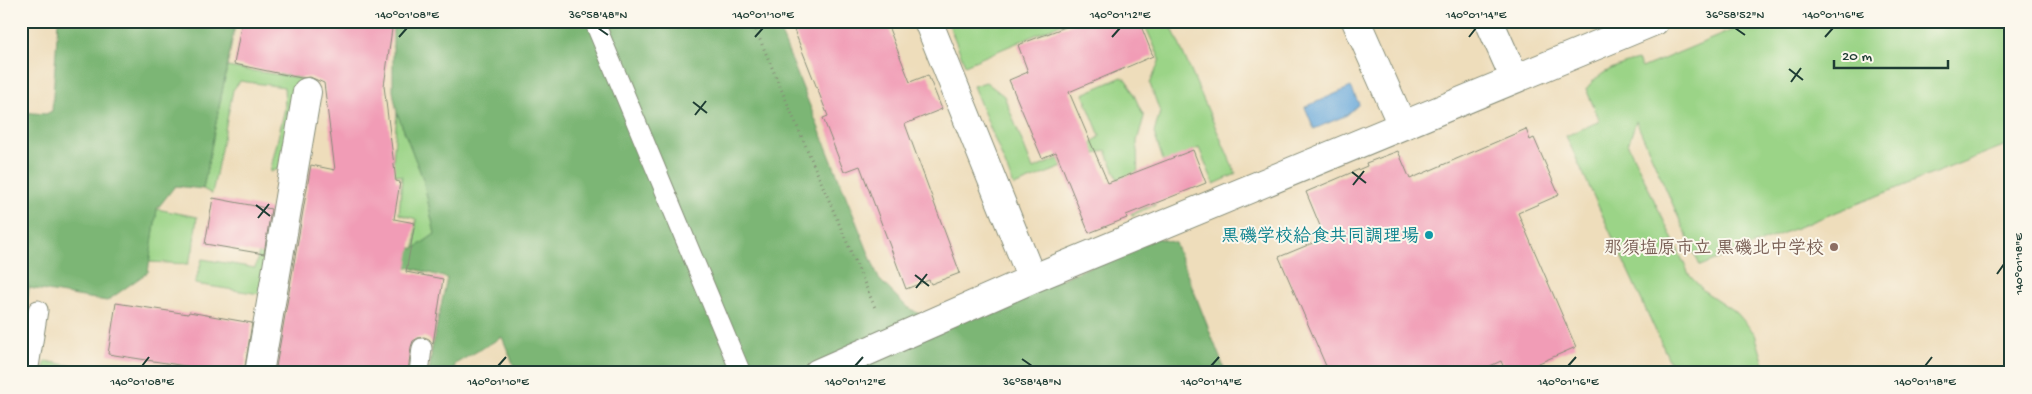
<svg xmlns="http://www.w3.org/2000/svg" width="2032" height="394" viewBox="0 0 2032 394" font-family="'Gochi Hand','Klee One',sans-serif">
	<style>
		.green { fill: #9bd487; stroke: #5d885e }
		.forest { fill: #7cb674; stroke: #4e7a54 }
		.water { fill: #66a7da; stroke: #427287 }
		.building { fill: #f19cb6 }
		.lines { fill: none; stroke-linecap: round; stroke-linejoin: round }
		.service-casing { stroke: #868d78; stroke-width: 21 }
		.minor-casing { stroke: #868d78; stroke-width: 30 }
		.path { stroke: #868d78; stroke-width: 3; stroke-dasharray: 1 4; stroke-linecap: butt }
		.service { stroke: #fff; stroke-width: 19 }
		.minor { stroke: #fff; stroke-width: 28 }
		.ticks { fill: none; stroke: #1f3d34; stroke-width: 2 }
		.culture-dot { fill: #0f9aa8; stroke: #fbf7ec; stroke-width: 2 }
		.education-dot { fill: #8d6e63; stroke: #fbf7ec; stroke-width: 2 }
		.labels { text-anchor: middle; stroke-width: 4; stroke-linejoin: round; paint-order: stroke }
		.culture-label { font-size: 18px; font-weight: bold; fill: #0d838f; stroke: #fbf7ec; text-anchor: end }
		.education-label { font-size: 18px; font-weight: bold; fill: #785e54; stroke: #fbf7ec; text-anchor: end }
		.neatline { fill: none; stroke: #1f3d34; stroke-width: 2 }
		.ticks-label { font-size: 12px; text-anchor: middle; fill: #1f3d34 }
	</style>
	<rect width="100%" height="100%" fill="#fbf7ec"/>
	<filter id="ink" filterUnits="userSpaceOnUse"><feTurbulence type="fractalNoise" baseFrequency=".02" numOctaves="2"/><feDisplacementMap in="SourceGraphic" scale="10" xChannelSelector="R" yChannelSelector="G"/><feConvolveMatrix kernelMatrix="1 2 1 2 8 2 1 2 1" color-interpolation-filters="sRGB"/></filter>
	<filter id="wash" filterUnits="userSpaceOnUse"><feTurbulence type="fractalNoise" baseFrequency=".0096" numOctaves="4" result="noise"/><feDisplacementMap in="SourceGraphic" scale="20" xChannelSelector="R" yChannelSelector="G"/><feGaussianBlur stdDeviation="1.12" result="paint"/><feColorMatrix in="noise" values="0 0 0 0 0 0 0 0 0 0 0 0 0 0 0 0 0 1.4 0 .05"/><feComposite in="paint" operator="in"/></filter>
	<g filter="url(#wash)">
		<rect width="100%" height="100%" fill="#edb"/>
		<path class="green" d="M949,21H1068L965,65L948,22Z
			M1143,21H1169L1236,174L1214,184L1199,148L1164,163L1154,133L1160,112L1150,84L1160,59Z
			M1754,21H2011V143L1700,266L1636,121L1628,145L1690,276L1704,291L1737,313L1755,334L1764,364L1770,373H1675L1566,136L1600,121L1586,89C1599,72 1617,65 1638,60L1642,68Z
			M227,67L301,78L281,168L270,172L285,108L284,87L240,81L233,90L212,194L203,189Z
			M1122,77L1128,82L1144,117L1137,141L1138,189L1153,192L1155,205L1132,215L1106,150L1014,186L973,86L986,82L1004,96L1033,169L1089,146L1100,136L1083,94Z
			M397,113L423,179L435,234L415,248L416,219L399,214L402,176L392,174Z
			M157,209L197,217L193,250L188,264L149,262Z
			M275,210L260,294L195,284L202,259L255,268L269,211Z
			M21,254L29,288L21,347Z
			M45,361L112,373H43Z"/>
		<path class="forest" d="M58,21H236L203,189L175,186L157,209L148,272L107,301L29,288L21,254V112L46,114L52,111Z
			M381,21H776L879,279L906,306L943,329L1158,238L1175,243L1226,373H517L502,337L455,364L454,373H429L432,348L447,278L389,262L390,249L415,248L435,234L423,179L397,113L393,91V24Z"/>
		<path class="water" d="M1351,87L1359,104L1347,115L1314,129L1305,107Z"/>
		<g id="blocks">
			<path class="building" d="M242,21H346L392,29L384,86L396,181L400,182L394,219L415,223L406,272L443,279L433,344L429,339L424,337L418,338L413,341L411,347L408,373H275L311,165L335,170L324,83L310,77L301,78L234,64Z
				M816,21H886L910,82L928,75L942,109L905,124L960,273L931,284L929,280L906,289L860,166L844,172L823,118L828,116L794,30Z
				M1081,21H1139L1153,56L1069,92L1108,183L1193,150L1206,183L1126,215L1127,218L1089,233L1056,152L1042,158L1009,80L1028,72L1018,45Z
				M1526,129L1530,140L1534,138L1559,195L1518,213L1576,347L1516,373H1506L1501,361L1475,373H1329L1279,257L1325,238L1306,192L1367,166L1366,163L1398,151L1410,179Z
				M213,198L271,209L264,254L205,244Z
				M116,303L188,314L189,312L252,323L244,373H191L192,367L108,354Z"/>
		</g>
	</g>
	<g filter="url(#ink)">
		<use href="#blocks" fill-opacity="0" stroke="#868d78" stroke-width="1"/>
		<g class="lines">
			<defs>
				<path id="service" d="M594,21L741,373
					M28,373L38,310
					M419,373L422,348"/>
				<path id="minor" d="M928,21L1032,279
					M1356,21L1402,125
					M1489,21L1515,79
					M259,373L307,92
					M818,373L1032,279L1655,21"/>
			</defs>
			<use href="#service" class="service-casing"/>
			<use href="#minor" class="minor-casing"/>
			<path class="path" d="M752,21L876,310"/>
			<use href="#service" class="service"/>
			<use href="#minor" class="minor"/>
		</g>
	</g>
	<path class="ticks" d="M598,28L608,35M1735,28L1745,35M399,37L407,28M755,37L763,28M1112,37L1120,28M1469,37L1476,28M1825,37L1833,28M1789,69L1803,80M1791,82L1801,68M693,102L707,113M695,115L706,101M1352,172L1366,183M1353,185L1364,171M256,205L270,216M258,218L269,204M1997,274L2004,264M915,275L929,286M916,288L927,274M1022,359L1032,366M142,366L149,357M498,366L506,357M855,366L863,357M1211,366L1219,357M1568,366L1576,357M1925,366L1932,357"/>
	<circle class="culture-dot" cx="1429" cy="235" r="5"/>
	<circle class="education-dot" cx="1834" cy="247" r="5"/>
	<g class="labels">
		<g class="culture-label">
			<text x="1419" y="241">黒磯学校給食共同調理場</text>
		</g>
		<g class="education-label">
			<text x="1824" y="253">那須塩原市立 黒磯北中学校</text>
		</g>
	</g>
	<rect width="2032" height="394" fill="none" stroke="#fbf7ec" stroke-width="55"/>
	<path d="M1834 60v8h114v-8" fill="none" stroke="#1f3d34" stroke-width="2.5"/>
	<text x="1842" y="60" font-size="15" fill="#1f3d34" stroke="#fbf7ec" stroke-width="4" paint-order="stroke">20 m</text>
	<rect x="28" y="28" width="1976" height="338" class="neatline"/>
	<g class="ticks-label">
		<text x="407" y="18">140°01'08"E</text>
		<text x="598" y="18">36°58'48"N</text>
		<text x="763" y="18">140°01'10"E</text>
		<text x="1120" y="18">140°01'12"E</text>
		<text x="1476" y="18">140°01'14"E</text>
		<text x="1735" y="18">36°58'52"N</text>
		<text x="1833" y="18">140°01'16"E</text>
		<text transform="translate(2018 264) rotate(-90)" y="4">140°01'18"E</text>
		<text x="142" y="385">140°01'08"E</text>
		<text x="498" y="385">140°01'10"E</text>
		<text x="855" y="385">140°01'12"E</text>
		<text x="1032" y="385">36°58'48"N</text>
		<text x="1211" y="385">140°01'14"E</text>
		<text x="1568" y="385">140°01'16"E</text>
		<text x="1925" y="385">140°01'18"E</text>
	</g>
</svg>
